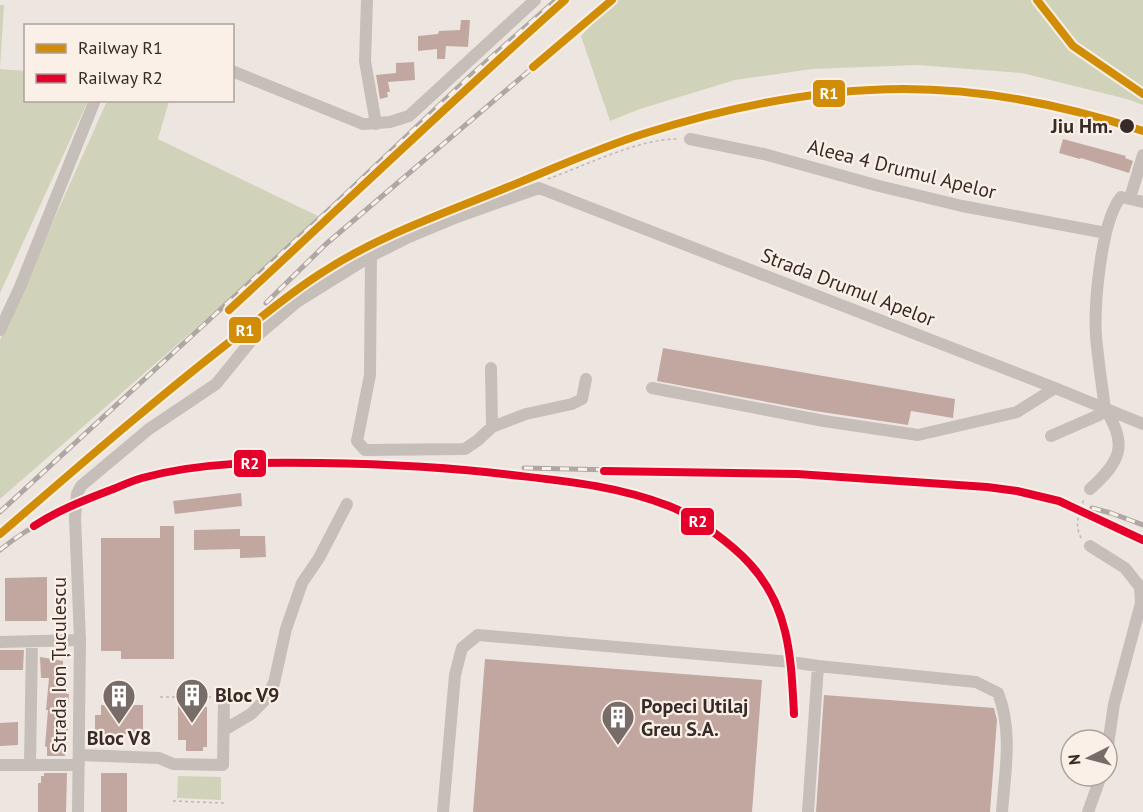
<svg xmlns="http://www.w3.org/2000/svg" width="1143" height="812" viewBox="0 0 1143 812" font-family="'PT Sans',sans-serif">
	<style>
		.green { fill: #d0d3b9 }
		.building { fill: #c2a7a0 }
		.lines { fill: none; stroke-linecap: round; stroke-linejoin: round }
		.path { stroke: #bfb6b1; stroke-width: 1.5; stroke-dasharray: 3 3; stroke-linecap: butt }
		.minor { stroke: #c6beb9; stroke-width: 12 }
		.rail-casing { stroke: #aea7a3; stroke-width: 5 }
		.rail { stroke: #fbf0e7; stroke-width: 3; stroke-dasharray: 9; stroke-linecap: butt }
		.rail-1-casing { stroke: #fbf0e7; stroke-width: 12 }
		.rail-2-casing { stroke: #fbf0e7; stroke-width: 12 }
		.rail-1 { stroke: #d18d08; stroke-width: 8 }
		.rail-2 { stroke: #e4002b; stroke-width: 8 }
		.stop-dot { fill: #372b27; stroke: #fbf0e7; stroke-width: 2 }
		.labels { text-anchor: middle; stroke-width: 4.5; stroke-linejoin: round; paint-order: stroke }
		.stop-label { font-size: 20px; font-weight: bold; fill: #372b27; stroke: #fbf0e7; text-anchor: end }
		.street-label { font-size: 20px; fill: #372b27; stroke: #fbf0e7 }
		.poi-label { font-size: 20px; font-weight: bold; fill: #372b27; stroke: #fbf0e7; text-anchor: start }
		.line-badge { stroke: #fbf0e7; stroke-width: 2 }
		.badge-label { font-size: 16px; text-anchor: middle; font-weight: bold; fill: #fff }
	</style>
	<rect width="100%" height="100%" fill="#ede6e0"/>
	<path class="green" d="M615,0H1143V105L1127,99L1022,73L917,65L812,69L735,80L640,109L610,121L581,36Z
		M0,5H4L0,69L25,71L26,100L88,101L0,293Z
		M107,101H169L158,139L320,217L171,350L0,499V340Z
		M178,776L221,777V800L177,798Z"/>
	<path class="building" d="M461,20H470L468,47L446,46L445,59H437V49L418,51V36L438,34L439,31L460,30Z
		M414,62L415,80L388,82L390,92H387L388,97L380,99L376,75L396,73V63Z
		M1063,139L1126,156L1125,158L1133,161L1129,173L1081,158L1080,159L1059,153Z
		M663,348L955,399L953,418L911,411L908,425L815,411L657,381Z
		M241,493L242,506L175,514L173,501Z
		M160,526H174V659H121V651H101V538H160Z
		M240,529V536H265L266,557L240,558V549L194,550V530Z
		M47,577V621H5V578Z
		M0,650H24L23,670H0Z
		M40,657L63,661V667H67V694H69L66,729H68L65,756H47V747L45,746L48,710H46L49,678H41Z
		M485,659L762,680L752,812H473Z
		M824,695L994,708L997,720L990,812H816Z
		M178,700H197V707H207V747H203V751H186V740H178Z
		M101,705H143V734H95V715H101Z
		M18,722V745L0,746V723Z
		M44,773H67L66,812H38V783H41V776H44Z
		M101,773H127V812H101Z"/>
	<g class="lines">
		<path class="path" d="M548,179C584,166 641,138 678,139
			M1081,538C1074,524 1079,513 1084,499
			M160,697H211
			M173,801L224,803"/>
		<path class="minor" d="M367,0L365,61L376,124
			M232,71L363,124L390,122L409,116L535,0
			M690,139L764,154L879,186L962,206L1106,233
			M1130,198L1143,155
			M371,256L370,375L357,441L365,450L465,449L478,440L492,427L526,414L572,404L582,399L586,379
			M0,330L20,287L95,100
			M491,368L492,427
			M652,388L824,421L918,435L1017,412L1055,388
			M1105,409C1102,385 1098,360 1096,336C1094,304 1101,221 1121,197L1143,202
			M1051,436L1099,415L1105,409C1129,445 1120,462 1090,489
			M1090,546L1125,568L1140,587L1141,603L1114,704L1107,752
			M0,642L80,640
			M224,730L251,714L264,701L274,683L286,629L302,583L319,558L347,504
			M80,755L159,758L173,764L223,765L224,697
			M30,764L32,641
			M0,765H79
			M78,812L80,640L75,518L77,494L81,486L149,429L216,384L251,341L297,302L371,256L409,237L457,217L539,188L1055,388L1143,424
			M443,812L455,675L462,648L478,635L791,662L818,666L976,682L998,693C1013,731 1005,772 1002,812
			M808,812L818,666
			M1088,812L1101,776"/>
		<defs>
			<path id="rail" d="M1037,0L1073,46L1143,94
				M266,303L326,244L612,0
				M524,468L797,474L987,487L1017,491L1059,501L1143,540
				M1092,508L1111,513L1143,525
				M0,512L334,205L471,75L556,0
				M0,550C32,524 67,508 105,493C118,487 131,480 145,477C205,463 264,462 326,463C364,463 402,464 440,466C467,468 495,473 521,476C571,482 625,485 671,506C693,516 737,547 752,566C790,615 791,655 794,714"/>
		</defs>
		<use href="#rail" class="rail-casing"/>
		<use href="#rail" class="rail"/>
		<defs>
			<path id="rail-1" d="M1037,0L1073,46L1143,94
				M533,67L612,0
				M229,310C341,207 451,101 565,0
				M0,534C79,466 158,397 241,333C268,312 294,290 323,272C378,236 442,214 503,189C550,170 598,148 646,133C729,107 817,89 904,89C985,89 1067,106 1143,131"/>
			<path id="rail-2" d="M604,471L797,474L987,487L1017,491L1059,501L1143,540
				M34,526C57,511 82,501 108,491C119,487 131,481 142,478C200,462 261,462 320,463C384,464 448,467 512,475C565,481 618,486 669,506C693,515 733,545 750,564C790,608 791,659 794,714"/>
		</defs>
		<use href="#rail-1" class="rail-1-casing"/>
		<use href="#rail-2" class="rail-2-casing"/>
		<use href="#rail-1" class="rail-1"/>
		<use href="#rail-2" class="rail-2"/>
	</g>
	<defs>
		<symbol id="building-pin" viewBox="-11 -11 22 30"><path d="M0 17L-7.5 6A9.5 9.5 0 1 1 7.5 6Z" fill="#776c68" stroke="#fbf0e7"/><path d="M-4-6H4V6H1V3H-1V6H-4ZM-2.5-4.3h1.7v1.8h-1.7ZM.8-4.3h1.7v1.8H.8ZM-2.5-1h1.7V.8h-1.7ZM.8-1h1.7V.8H.8Z" fill="#fff"/></symbol>
	</defs>
	<g fill-rule="evenodd">
		<use href="#building-pin" x="173" y="676" width="38" height="52"/>
		<use href="#building-pin" x="100" y="677" width="38" height="52"/>
		<use href="#building-pin" x="599" y="698" width="38" height="52"/>
	</g>
	<circle class="stop-dot" cx="1127" cy="126" r="8"/>
	<g class="labels">
		<g class="stop-label">
			<text x="1113" y="133">Jiu Hm.</text>
		</g>
		<g class="street-label">
			<text transform="translate(902 169) rotate(14)" y="7">Aleea 4 Drumul Apelor</text>
			<text transform="translate(848 287) rotate(21)" y="7">Strada Drumul Apelor</text>
			<text transform="translate(59 665) rotate(-90)" y="7">Strada Ion Țuculescu</text>
		</g>
		<g class="poi-label">
			<text x="215" y="702">Bloc V9</text>
			<text x="641" y="713">Popeci Utilaj<tspan x="641" dy="23">Greu S.A.</tspan></text>
			<text x="119" y="745" text-anchor="middle">Bloc V8</text>
		</g>
	</g>
	<g class="line-badge">
		<rect x="812" y="79" width="34" height="29" rx="6" fill="#d18d08"/>
		<rect x="228" y="316" width="34" height="28" rx="6" fill="#d18d08"/>
		<rect x="233" y="449" width="34" height="29" rx="6" fill="#e4002b"/>
		<rect x="680" y="507" width="35" height="29" rx="6" fill="#e4002b"/>
	</g>
	<g class="badge-label">
		<text x="829" y="99">R1</text>
		<text x="245" y="336">R1</text>
		<text x="250" y="469">R2</text>
		<text x="698" y="527">R2</text>
	</g>
	<rect x="24" y="24" width="210" height="78" fill="#fbf0e7" stroke="#ada19a" stroke-width="1.5"/>
	<rect x="36" y="44" width="30" height="9" fill="#d18d08" stroke="#ada19a" stroke-width="1.5"/>
	<text x="78" y="54" font-size="18" fill="#372b27">Railway R1</text>
	<rect x="36" y="74" width="30" height="9" fill="#e4002b" stroke="#ada19a" stroke-width="1.5"/>
	<text x="78" y="84" font-size="18" fill="#372b27">Railway R2</text>
	<g transform="translate(1089 758) rotate(264)"><circle r="28" fill="#fbf0e7" stroke="#ada19a" stroke-width="1.5"/>
	<path d="M0-4.5L10 22L0 15L-10 22Z" fill="#776c68"/>
	<text y="-9" font-size="16" font-weight="bold" text-anchor="middle" fill="#372b27">N</text>
	</g>
</svg>
